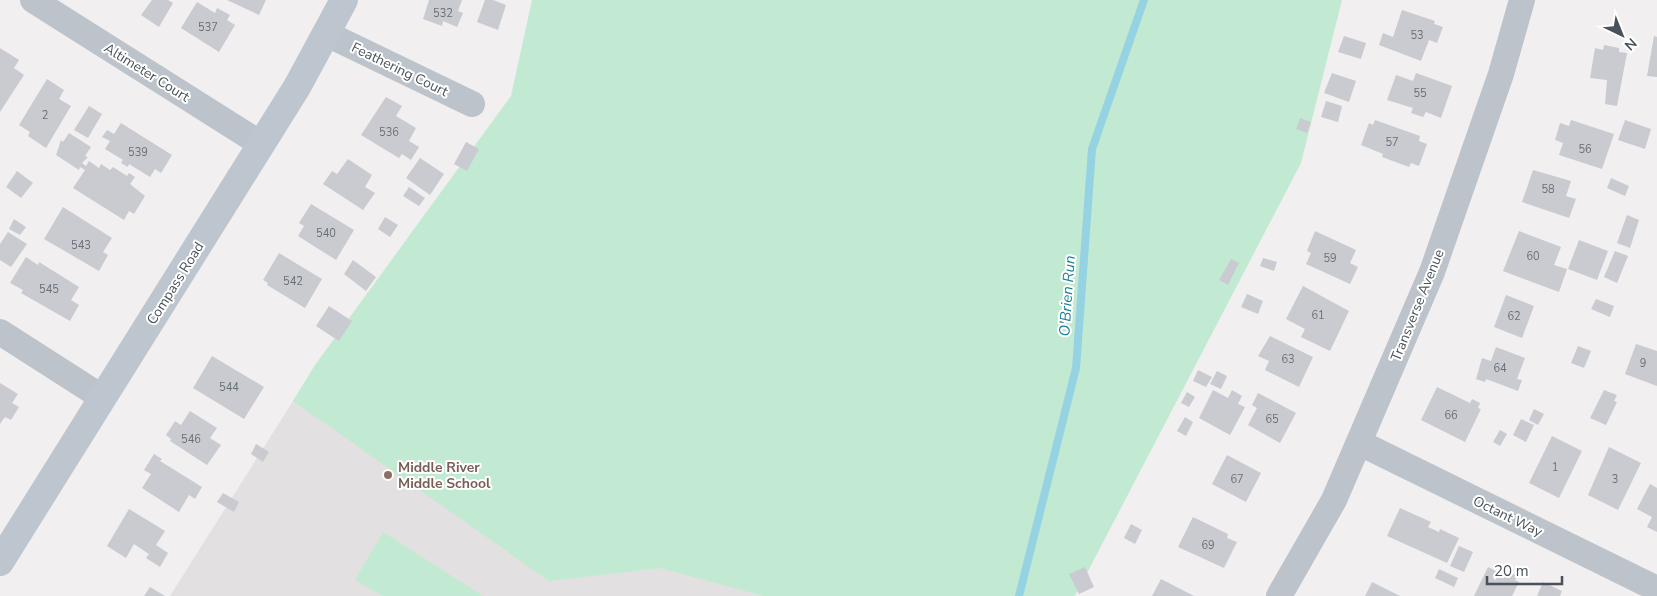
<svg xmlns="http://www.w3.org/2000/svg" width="1657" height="596" viewBox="0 0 1657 596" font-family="'Nunito Sans',sans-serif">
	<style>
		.education { fill: #e2e0e0 }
		.green { fill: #c2ead2 }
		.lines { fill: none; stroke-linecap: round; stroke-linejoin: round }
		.stream { stroke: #95d2e2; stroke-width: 8 }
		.building { fill: #c9cbd1 }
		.street { stroke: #bcc3ca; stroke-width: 26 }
		.secondary { stroke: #bdc5ce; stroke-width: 28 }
		.education-dot { fill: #8d6e63; stroke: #fff; stroke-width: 2 }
		.labels { text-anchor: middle; stroke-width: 4; stroke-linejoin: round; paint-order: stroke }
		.number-label { font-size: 11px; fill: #697078 }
		.street-label { font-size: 14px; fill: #49525a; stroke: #fff }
		.education-label { font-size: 14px; font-weight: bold; fill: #785e54; stroke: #fff; text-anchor: start }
		.water-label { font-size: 15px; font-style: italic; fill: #1d809a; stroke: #fff }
	</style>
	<rect width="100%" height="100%" fill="#f1efef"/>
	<path class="education" d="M317,363L672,550L764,596H170Z"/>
	<path class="green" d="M532,0H1342L1301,163L1075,596H764L660,568L549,581L293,401L315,365L511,96Z
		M383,532L483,596H383L355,580Z"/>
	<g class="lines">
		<path class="stream" d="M1019,596L1076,368L1092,149L1144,0"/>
	</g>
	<path class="building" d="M152,0H168L173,3L159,27L141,15Z
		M227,0H266L259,15Z
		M429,0H462L458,11L463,13L457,27L443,21L442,26L423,19Z
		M485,0H493L506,5L498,30L477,22Z
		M197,2L215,13L217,8L230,15L227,20L235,25L219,52L181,28Z
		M1402,10L1435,21L1434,24L1443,27L1437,43L1429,40L1421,61L1379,45L1383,33L1393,37Z
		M1344,36L1366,43L1361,59L1338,52Z
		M1654,36L1657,37V77L1647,76Z
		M1604,45L1619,48V52L1627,53L1617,106L1605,104L1607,80L1590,78L1595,48L1603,50Z
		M0,48L19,60L14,68L24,75L0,112Z
		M1332,73L1356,81L1349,102L1324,93Z
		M1416,73L1452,86L1441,118L1426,112L1423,117L1411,113L1413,108L1387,100L1396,75L1413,81Z
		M47,79L64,90L59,99L71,106L46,148L28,136L30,132L19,125Z
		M386,97L402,106L396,116L416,128L409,141L419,147L411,160L402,154L399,158L361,135Z
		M1326,101L1342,106L1338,122L1321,117Z
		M89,106L102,114L88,138L74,130Z
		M1300,118L1311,122L1307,133L1296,129Z
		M1375,120L1420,136L1419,141L1427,144L1419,166L1411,163L1409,167L1382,157L1383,154L1361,145L1369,123L1373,125Z
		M1571,120L1614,134L1602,169L1559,155L1563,143L1555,140L1560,123L1569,126Z
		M1625,120L1651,129L1645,149L1618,140Z
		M121,123L172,155L161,173L155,169L150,177L129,164L128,167L121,163L123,160L105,149L110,141L102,137L107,130L114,134Z
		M69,133L91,147L85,156L88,157L82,163L86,166L89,161L99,168L101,164L110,170L113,167L127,176L129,173L135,177L130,184L145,196L134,214L129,211L124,220L73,188L85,170L80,167L79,170L56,155L61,140L63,142Z
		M466,142L479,149L467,171L454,164Z
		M420,158L444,174L430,195L406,178Z
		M348,159L372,175L365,187L375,193L363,210L323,184L332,171L337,174Z
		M1533,170L1571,181L1566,196L1576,199L1569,218L1522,202Z
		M17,171L33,183L21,198L6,187Z
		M1611,178L1629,186L1625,196L1607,188Z
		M409,187L425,198L419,206L403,196Z
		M311,204L354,230L336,260L298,236L304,226L299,223Z
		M63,207L112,238L103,252L108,255L99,271L44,239Z
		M1627,215L1639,220L1630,248L1617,243Z
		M385,217L398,225L390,237L378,229Z
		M14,219L26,227L20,235L9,229Z
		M1315,231L1356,250L1350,263L1358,267L1350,284L1306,264L1311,253L1307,251Z
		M1519,231L1561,247L1554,265L1567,269L1559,292L1503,271Z
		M8,232L27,244L11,267L0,260V244Z
		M1579,240L1608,251L1597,280L1568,269Z
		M1615,251L1628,256L1617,283L1604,277Z
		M279,253L322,279L305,308L267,285L268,283L263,280Z
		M26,257L38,265L39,262L79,287L71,300L79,305L70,321L21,293L23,290L10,283Z
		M1263,258L1277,262L1274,271L1260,266Z
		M1231,259L1239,263L1228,285L1219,280Z
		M353,260L376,277L366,291L344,274Z
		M1303,286L1349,311L1330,351L1301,337L1305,329L1286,319Z
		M1247,294L1263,301L1258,314L1241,307Z
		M1506,295L1534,306L1522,338L1494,327Z
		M1596,299L1614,306L1610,317L1591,309Z
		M329,306L352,321L339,341L316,326Z
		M1270,336L1313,357L1299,387L1265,370L1269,361L1258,356Z
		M1636,344L1657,351V386L1625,374Z
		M1578,346L1591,351L1584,368L1571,363Z
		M1496,347L1525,358L1517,379L1522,380L1518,391L1486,379L1485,382L1476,379L1482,358L1491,361Z
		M212,356L264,387L244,419L193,388Z
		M1198,370L1212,377L1206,387L1193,381Z
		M1217,371L1227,376L1221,389L1210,384Z
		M0,383L18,394L12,403L19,407L11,420L5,417L0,424Z
		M1437,387L1470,403L1472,399L1480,403L1478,408L1481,409L1465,442L1421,420Z
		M1213,390L1228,398L1232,390L1242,396L1238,404L1245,407L1230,435L1199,418Z
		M1604,390L1617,395L1614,401L1617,402L1606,425L1590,418Z
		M1187,392L1195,397L1189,407L1181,403Z
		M1258,393L1296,413L1280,443L1248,425L1257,408L1252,405Z
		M1534,409L1544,414L1538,425L1529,420Z
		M190,411L217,428L210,438L221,445L207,465L170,441L171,439L166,435L175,421L181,425Z
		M1185,417L1193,422L1186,436L1177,431Z
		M1521,419L1534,425L1526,442L1513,435Z
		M1500,430L1507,434L1500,446L1493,442Z
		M1552,436L1582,451L1559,498L1529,483Z
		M256,444L269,452L263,462L251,454Z
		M1609,447L1641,463L1618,510L1588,495Z
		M154,454L162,459L160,461L202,487L195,499L189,495L179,512L142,488L151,474L144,470Z
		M1227,455L1261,473L1246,502L1212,484Z
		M1650,484L1657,488V532L1647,527L1652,517L1637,509Z
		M223,493L239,502L234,512L217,502Z
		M1400,508L1431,522L1428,527L1439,532L1440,529L1459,538L1447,563L1387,536Z
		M129,509L165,531L156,545L168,553L160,567L146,558L149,554L134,544L126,558L107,546Z
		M1193,517L1228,534L1227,538L1237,542L1224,568L1178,547Z
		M1131,524L1142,530L1135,544L1124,538Z
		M1459,546L1473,552L1464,572L1450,566Z
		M1085,567L1094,587L1079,594L1069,574Z
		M1488,567L1509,577L1511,573L1518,576L1515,580L1519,582L1512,596H1474Z
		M1439,569L1458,578L1454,587L1435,578Z
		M1161,579L1194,596H1152Z
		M1372,582L1400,596H1365Z
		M1543,582L1562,591L1560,596H1537Z
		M150,587L165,596H144Z"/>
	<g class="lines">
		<path class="street" d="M33,0L261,144
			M327,34L472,104
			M0,332L103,398
			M1360,443L1657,589
			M1279,596L1334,500L1432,272L1501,74L1522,0"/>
		<path class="secondary" d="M0,562L297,87L344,0"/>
	</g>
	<circle class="education-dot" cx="388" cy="475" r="5"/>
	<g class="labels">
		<g class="number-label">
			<text x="443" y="17">532</text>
			<text x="208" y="31">537</text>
			<text x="1417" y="39">53</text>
			<text x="1420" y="97">55</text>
			<text x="45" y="119">2</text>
			<text x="389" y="136">536</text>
			<text x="1392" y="146">57</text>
			<text x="1585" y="153">56</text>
			<text x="138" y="156">539</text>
			<text x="1548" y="193">58</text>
			<text x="326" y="237">540</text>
			<text x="81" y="249">543</text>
			<text x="1533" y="260">60</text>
			<text x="1330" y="262">59</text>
			<text x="293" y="285">542</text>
			<text x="49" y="293">545</text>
			<text x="1318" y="319">61</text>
			<text x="1514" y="320">62</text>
			<text x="1288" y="363">63</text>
			<text x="1643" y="367">9</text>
			<text x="1500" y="372">64</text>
			<text x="229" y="391">544</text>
			<text x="1451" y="419">66</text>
			<text x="1272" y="423">65</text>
			<text x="191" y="443">546</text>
			<text x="1555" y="471">1</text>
			<text x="1237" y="483">67</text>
			<text x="1615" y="483">3</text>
			<text x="1208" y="549">69</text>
		</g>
		<g class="street-label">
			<text transform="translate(400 69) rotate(26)" y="5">Feathering Court</text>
			<text transform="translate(147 72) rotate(32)" y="5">Altimeter Court</text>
			<text transform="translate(175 283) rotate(-58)" y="5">Compass Road</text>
			<text transform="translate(1417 305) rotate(-68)" y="5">Transverse Avenue</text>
			<text transform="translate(1508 516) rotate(26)" y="5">Octant Way</text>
		</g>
		<g class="education-label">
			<text x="398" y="472">Middle River<tspan x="398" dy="16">Middle School</tspan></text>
		</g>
		<g class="water-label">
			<text transform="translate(1067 296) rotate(-86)" y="5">O'Brien Run</text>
		</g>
	</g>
	<g transform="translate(1622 35) rotate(137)" stroke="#ffffff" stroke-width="4" paint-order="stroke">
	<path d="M0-4L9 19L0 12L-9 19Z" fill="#49525a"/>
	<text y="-8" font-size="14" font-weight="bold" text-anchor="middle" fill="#49525a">N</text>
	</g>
	<path d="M1487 576v8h75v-8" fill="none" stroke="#49525a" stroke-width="2.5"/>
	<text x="1494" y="576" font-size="15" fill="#49525a" stroke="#ffffff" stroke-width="4" paint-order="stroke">20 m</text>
</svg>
